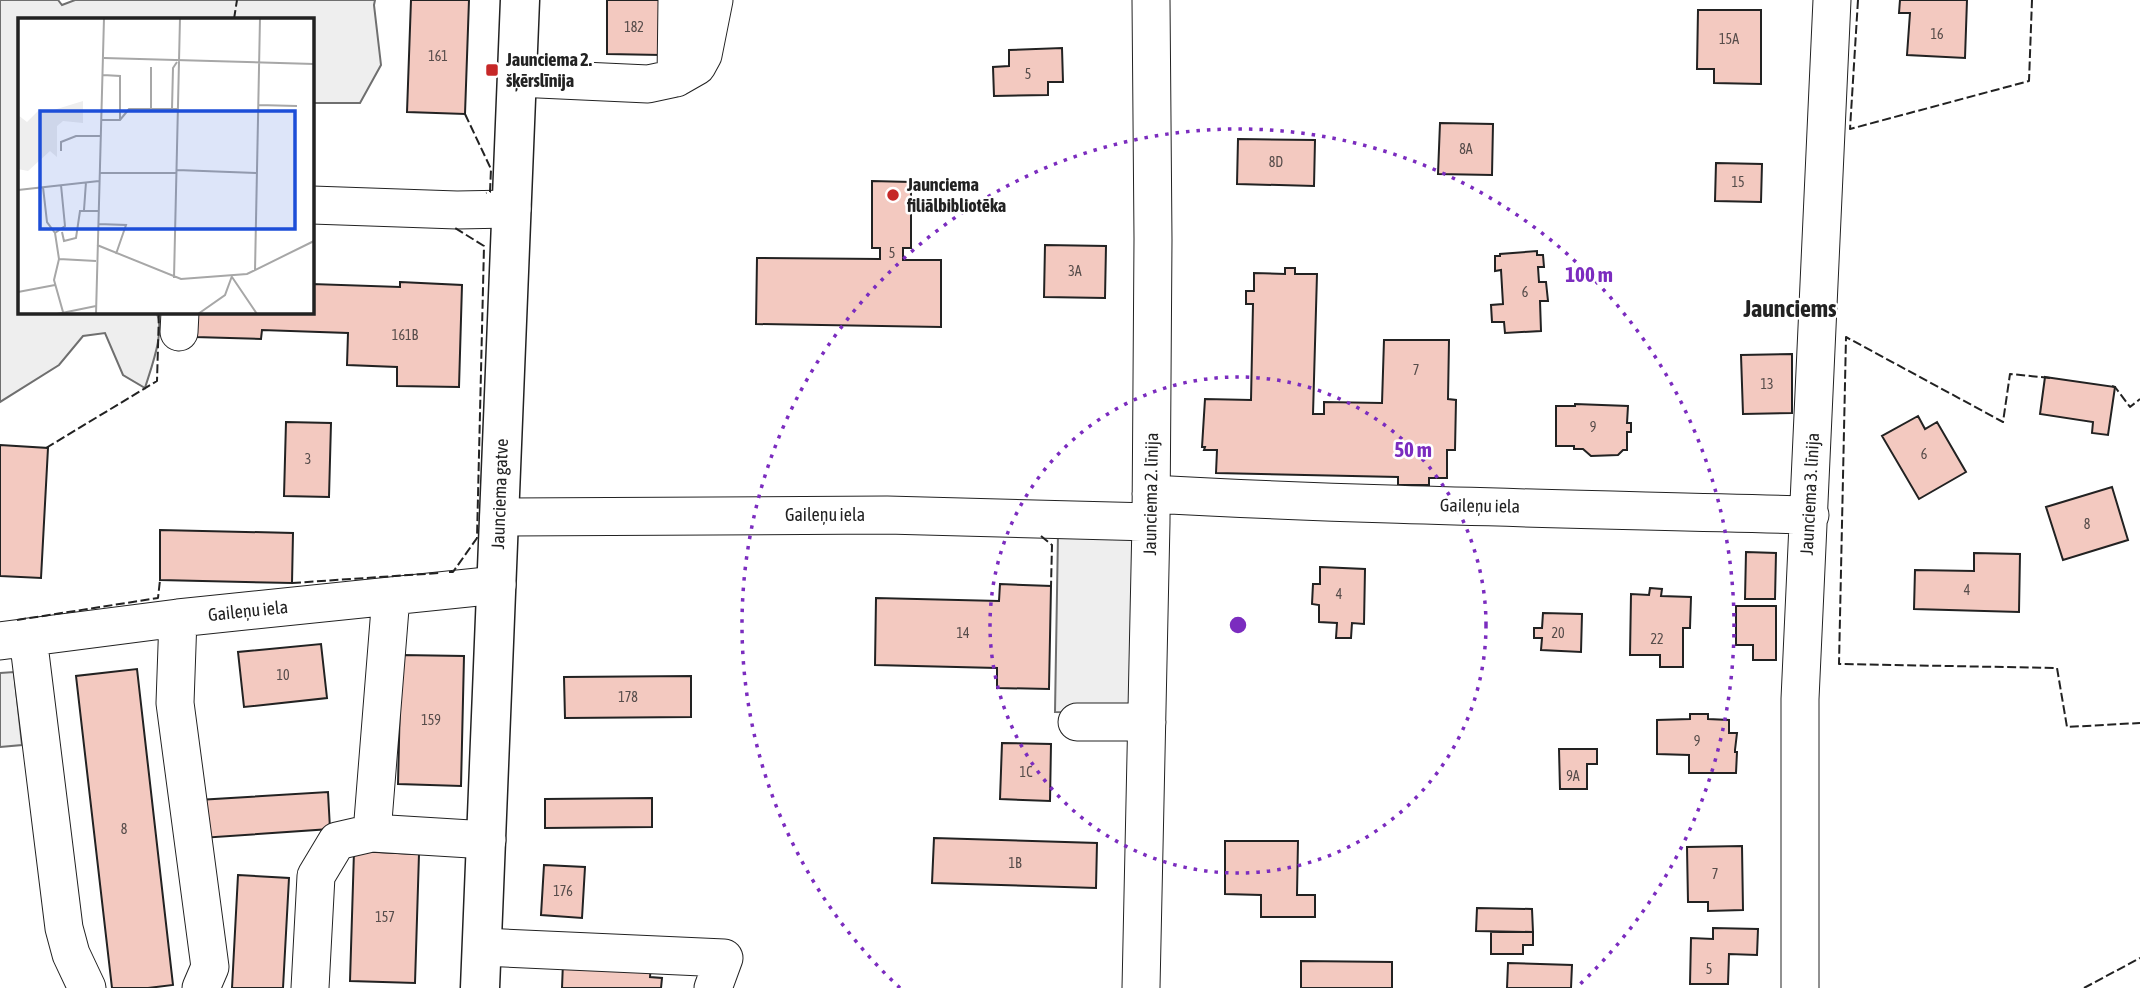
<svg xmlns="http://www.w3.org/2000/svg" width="2140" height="988" viewBox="0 0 2140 988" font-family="'Asap Condensed',sans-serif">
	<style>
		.green { fill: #eee; stroke: #6f6f6f; stroke-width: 2 }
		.building { fill: #f3c9c0; stroke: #222; stroke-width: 2 }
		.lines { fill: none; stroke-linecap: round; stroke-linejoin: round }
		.minor-casing { stroke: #222; stroke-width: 39 }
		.major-casing { stroke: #222; stroke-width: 41 }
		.minor { stroke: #fff; stroke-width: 37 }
		.major { stroke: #fff; stroke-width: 38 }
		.fence { stroke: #222; stroke-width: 2; stroke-dasharray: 9 3.5; stroke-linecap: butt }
		.ring { fill: none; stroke: #7b2cbf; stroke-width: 3.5; stroke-dasharray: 3.5 7 }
		.poi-dot { fill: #c62828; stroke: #fff; stroke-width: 2.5 }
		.labels { text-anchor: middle; stroke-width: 5; stroke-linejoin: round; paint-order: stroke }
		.number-label { font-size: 14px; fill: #564c4a }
		.poi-label { font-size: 18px; font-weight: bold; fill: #222; stroke: #fff; text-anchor: start }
		.street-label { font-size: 18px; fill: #222; stroke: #fff }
		.district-label { font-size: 24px; font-weight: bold; fill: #222; stroke: #fff }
		.inset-road { fill: none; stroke: #a7a7a7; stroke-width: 2 }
		.view { fill: #1d4ed8; fill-opacity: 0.15; stroke: #1d4ed8; stroke-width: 3.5 }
		.inset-edge { fill: none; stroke: #222; stroke-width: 3.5 }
		.centre { fill: #7b2cbf; stroke: #fff; stroke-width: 3.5 }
		.ring-label { font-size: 21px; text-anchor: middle; font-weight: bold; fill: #7b2cbf; stroke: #fff; stroke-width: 5; stroke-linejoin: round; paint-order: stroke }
	</style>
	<rect width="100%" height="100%" fill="#fff"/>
	<path class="green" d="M0,0H58L62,5L75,0H375L374,5L381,65L360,103H312V19H19V312H156C166,330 151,368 145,388L123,375L105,333L83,336L59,365L0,402Z
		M1058,533L1133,534L1131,713L1055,712Z
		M14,672L22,745L0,747V673Z"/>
	<path class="building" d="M411,0H469L465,114L407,112Z
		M607,0H662L661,55L607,54Z
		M1900,0H1967L1965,58L1907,55L1910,13H1899Z
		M1698,10H1761V84L1714,83V69H1697Z
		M1062,48L1063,82H1048V95L994,96L993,67L1009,66V50Z
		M1440,123L1493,124L1492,175L1438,174Z
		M1238,139L1315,140L1314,186L1237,184Z
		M1716,163L1762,164L1761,202L1715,201Z
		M872,181L911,182V248H903V260H941V327L756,324L757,258L880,259V248H872Z
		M1045,245L1106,246L1105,298L1044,297Z
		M1537,251V255H1543L1544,267H1538L1539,282H1546L1548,301H1540L1541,331L1505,333L1504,322H1492L1491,305L1503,304L1501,270L1495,271V256H1500V254Z
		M1285,268H1295V274H1317L1313,414H1324V402L1382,403L1384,340H1449L1448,399L1456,400L1455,450H1447V478H1429V485H1398V477L1216,473L1217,450H1204L1205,447H1202L1205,399L1251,400L1253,304H1246V291H1254V273L1285,274Z
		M400,282L462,285L459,387L397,386V367L347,365L348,333L262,330L261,339L195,337L196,312H312V284L400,287Z
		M1792,354V413L1743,414L1741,355Z
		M2045,377L2115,387L2108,435L2092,433L2093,422L2040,414Z
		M1575,404L1628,406L1627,423H1631V432H1627V450H1623L1618,455L1591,456L1583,449H1574V446H1556V406H1575Z
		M1918,416L1925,429L1937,422L1966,472L1919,499L1882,436Z
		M286,422L331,423L329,497L284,496Z
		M0,445L48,448L41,578L0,576Z
		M2112,487L2128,540L2063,560L2046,507Z
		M160,530L293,533L292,583L160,580Z
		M1746,552L1776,553L1775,599H1745Z
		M1974,553L2020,554L2019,612L1914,609L1915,570L1974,571Z
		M1320,567L1365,569L1364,624L1352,623L1351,638H1336L1337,623L1319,622V605L1312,604L1313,584H1320Z
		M1000,584L1051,586L1049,689L997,688V668L875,665L876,598L999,601Z
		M1650,588L1662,589L1661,596L1691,597L1690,628H1683V667H1660V655H1630L1631,594L1649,595Z
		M1736,606H1776V660H1753V645H1736Z
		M1543,613L1582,614L1581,652L1541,650L1542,638H1534V628H1542Z
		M321,644L327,698L244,707L238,652Z
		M401,655L464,656L461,786L398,784Z
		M137,669L173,985L148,988H112L76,676Z
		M691,676V717L565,718L564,677Z
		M1690,714H1708V719L1729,720V733H1737L1735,750V752H1737L1736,773H1689V755L1657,754V720L1690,719Z
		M1002,743L1051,744L1050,801L1000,799Z
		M1559,749H1597V764H1587V789H1560Z
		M328,792L330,829L201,838L198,800Z
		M652,798V827L545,828V799Z
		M934,838L1097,843L1096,888L932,883Z
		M1225,841H1298L1297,895H1315V917H1261V895L1225,894Z
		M1742,846L1743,910L1708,911V902H1688L1687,847Z
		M354,851L419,854L415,983L350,981Z
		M544,865L585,867L582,918L541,915Z
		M238,875L289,878L283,988H232Z
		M1477,908L1532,909L1533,932L1476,931Z
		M1713,928L1758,929L1757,955L1729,954L1728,984H1690L1691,938L1713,939Z
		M1491,932H1533V945H1523V954H1491Z
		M1301,961L1392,962V988H1301Z
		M563,962L651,966L650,977L662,978L661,988H562Z
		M1508,963L1572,965L1571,988H1507Z"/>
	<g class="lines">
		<defs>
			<path id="minor" d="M517,78L648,84L676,78L697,66L703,55L714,0
				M676,78L677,0
				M312,205L457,210L512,209
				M179,332L180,312
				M1151,494C1370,506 1590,509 1810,515
				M499,517L887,515L1151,522
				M178,618L175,703L210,967L201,988
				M28,637L64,928L71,954L87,988
				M0,641L178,618L497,585
				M1077,722H1147
				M372,833L391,596
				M482,947L724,958L713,988
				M310,988L316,876L337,841L372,833L487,840
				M1141,988L1151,522L1153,239L1151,0
				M1800,988V699L1832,0"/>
			<path id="major" d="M480,988L520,0"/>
		</defs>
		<use href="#minor" class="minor-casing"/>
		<use href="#major" class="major-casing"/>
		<use href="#minor" class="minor"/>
		<use href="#major" class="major"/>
		<path class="fence" d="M1858,0L1850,129L2029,81L2032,0
			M234,19L237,0
			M465,114L491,169L490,192L486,193
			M2050,378L2010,374L2003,422L1846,337L1839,664L2057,668L2067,727L2140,723
			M2112,386L2115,387L2130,407L2140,399
			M46,448L157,381L159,312
			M1041,536L1052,545L1051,586
			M449,572H453L477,538L484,246L455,228V225
			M292,583L439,573
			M17,620L158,598L160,580
			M2084,988L2140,958"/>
	</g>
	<g class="ring">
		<circle cx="1238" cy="625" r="248"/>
		<path d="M900 988A496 496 0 1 1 1576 988"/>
	</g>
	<g class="poi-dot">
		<rect x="485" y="63" width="14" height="14" rx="3.5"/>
		<circle cx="893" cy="195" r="7"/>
	</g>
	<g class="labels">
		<g class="number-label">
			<text x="634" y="32">182</text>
			<text x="1937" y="39">16</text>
			<text x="1729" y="44">15A</text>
			<text x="438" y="61">161</text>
			<text x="1028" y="79">5</text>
			<text x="1466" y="154">8A</text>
			<text x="1276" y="167">8D</text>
			<text x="1738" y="187">15</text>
			<text x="892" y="258">5</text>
			<text x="1075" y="276">3A</text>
			<text x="1525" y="297">6</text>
			<text x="405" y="340">161B</text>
			<text x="1416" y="375">7</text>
			<text x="1767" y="389">13</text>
			<text x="1593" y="432">9</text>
			<text x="1924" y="459">6</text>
			<text x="308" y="464">3</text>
			<text x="2087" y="529">8</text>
			<text x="1967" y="595">4</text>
			<text x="1339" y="599">4</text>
			<text x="963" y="638">14</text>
			<text x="1558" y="638">20</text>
			<text x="1657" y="644">22</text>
			<text x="283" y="680">10</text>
			<text x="628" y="702">178</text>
			<text x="431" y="725">159</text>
			<text x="1697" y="746">9</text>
			<text x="1026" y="777">1C</text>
			<text x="1573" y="781">9A</text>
			<text x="124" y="834">8</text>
			<text x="1015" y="868">1B</text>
			<text x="1715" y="879">7</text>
			<text x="563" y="896">176</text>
			<text x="385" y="922">157</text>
			<text x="1709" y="974">5</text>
		</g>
		<g class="poi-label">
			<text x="506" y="66">Jaunciema 2.<tspan x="506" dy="21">šķērslīnija</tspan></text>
			<text x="907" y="191">Jaunciema<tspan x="907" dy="21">filiālbibliotēka</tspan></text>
		</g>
		<g class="street-label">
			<text transform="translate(500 494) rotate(-88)" y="6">Jaunciema gatve</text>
			<text transform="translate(1151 494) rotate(-89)" y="6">Jaunciema 2. līnija</text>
			<text transform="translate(1810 494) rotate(-87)" y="6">Jaunciema 3. līnija</text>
			<text transform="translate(1480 506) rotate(1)" y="6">Gaileņu iela</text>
			<text x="825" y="521">Gaileņu iela</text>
			<text transform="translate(248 611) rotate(-6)" y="6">Gaileņu iela</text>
		</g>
		<g class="district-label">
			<text x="1790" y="317">Jaunciems</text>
		</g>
	</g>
	<g transform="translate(18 18)">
		<rect width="296" height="296" fill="#fff"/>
		<path d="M65,83V105L45,103L39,108V139L32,133L10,153L0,151V97L9,104L22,91L29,94Z" fill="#eee"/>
		<path class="inset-road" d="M86,40L296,46M85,57L102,58V102M240,87L279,88M133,91V49M154,91L155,50L159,44M83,102H102L111,91H159M43,133V124L58,118H83M159,152L238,155M81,155H159M43,167L47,208L37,215L41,241L36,262L45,294M25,169L29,204L37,215M0,172L81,163M66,192L68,164M80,206L108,207L98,236M44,214L46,223L58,220L62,193H80M79,227L163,261L229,256L296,223M41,241L78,243M237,253L242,0M214,259L239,296M156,260L162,0M0,274L37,267M39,296L78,288M78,296L86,0M180,296L207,277L214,258"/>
		<path class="view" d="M22,93H277V211H22Z"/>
		<rect width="296" height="296" class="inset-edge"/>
	</g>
	<circle cx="1238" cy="625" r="10" class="centre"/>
	<g class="ring-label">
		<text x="1589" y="282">100 m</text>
		<text x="1413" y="457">50 m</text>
	</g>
</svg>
